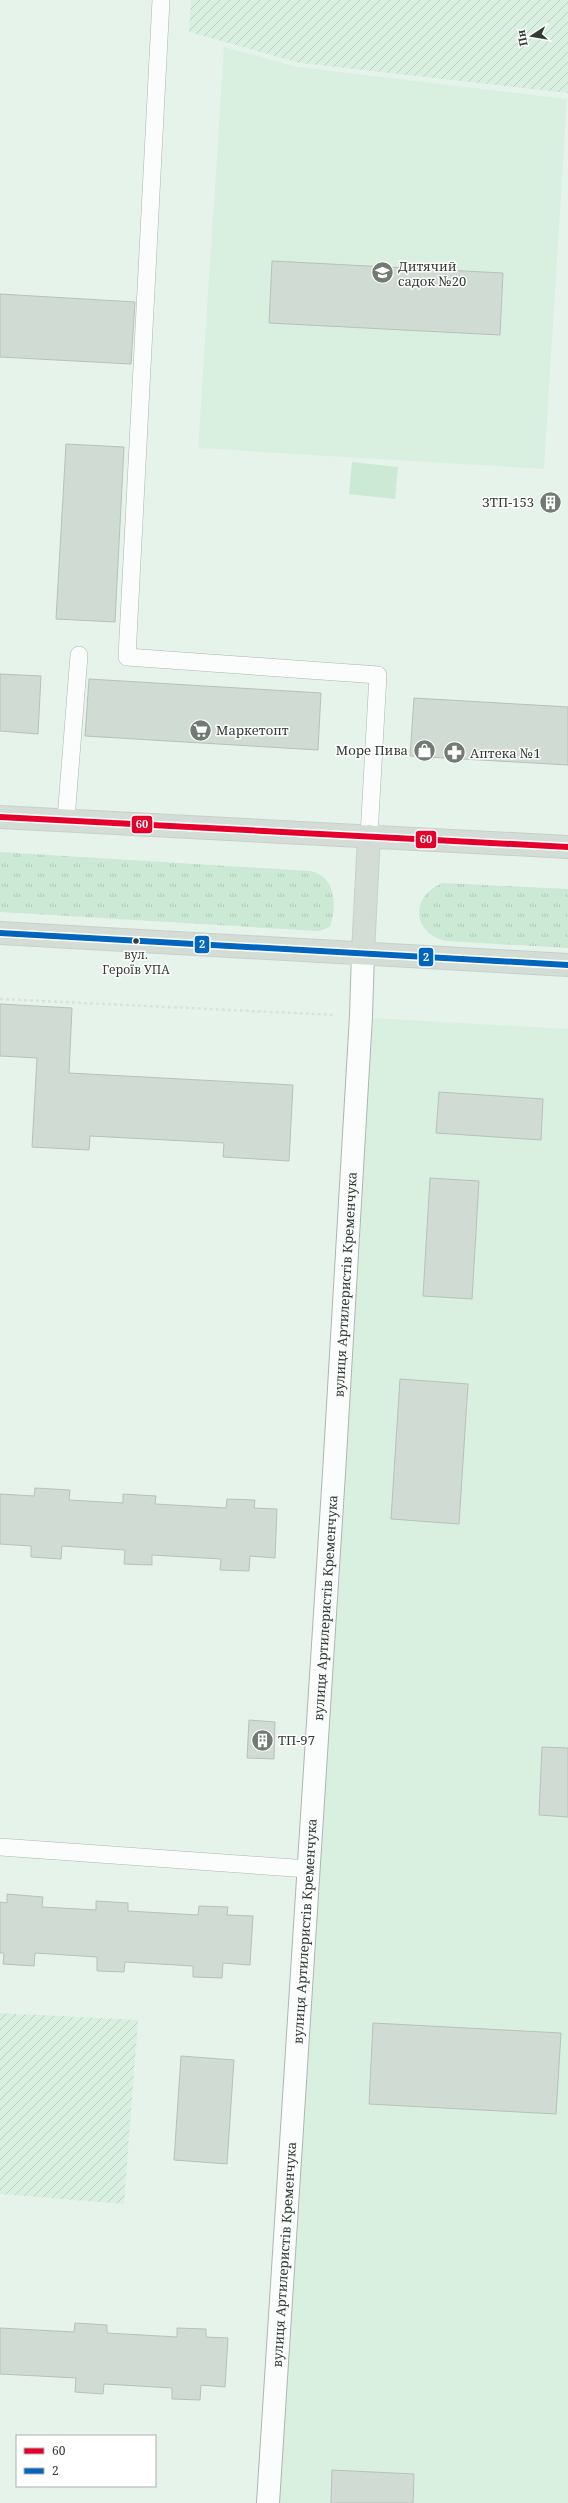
<svg xmlns="http://www.w3.org/2000/svg" width="568" height="2503" viewBox="0 0 568 2503" font-family="'Noto Serif',serif">
	<style>
		.built { fill: #d9f0e1 }
		.industrial { fill: url(#industrial-furrows) }
		.grass { fill: url(#grass-tufts) }
		.park { fill: #cce9d5 }
		.building { fill: #d0dbd3; stroke: #b7c1ba }
		.lines { fill: none; stroke-linecap: round; stroke-linejoin: round }
		.service-casing { stroke: #acb6af; stroke-width: 18 }
		.minor-casing { stroke: #acb6af; stroke-width: 24 }
		.trunk-casing { stroke: #c9d0cb; stroke-width: 24 }
		.path { stroke: #dde1de; stroke-width: 2.5; stroke-dasharray: 3 3; stroke-linecap: butt }
		.service { stroke: #fbfdfc; stroke-width: 17 }
		.minor { stroke: #fbfdfc; stroke-width: 22 }
		.trunk { stroke: #d4dcd6; stroke-width: 22 }
		.bus-1-casing { stroke: #fff; stroke-width: 9 }
		.bus-2-casing { stroke: #fff; stroke-width: 9 }
		.bus-1 { stroke: #e4002b; stroke-width: 6 }
		.bus-2 { stroke: #0065bd; stroke-width: 6 }
		.bus-dot { fill: #323b34; stroke: #fff; stroke-width: 1.5 }
		.labels { text-anchor: middle; stroke-width: 3; stroke-linejoin: round; paint-order: stroke }
		.bus-label { font-size: 12px; fill: #323b34; stroke: #fff }
		.poi-label { font-size: 13px; fill: #323b34; stroke: #fff; text-anchor: start }
		.street-label { font-size: 13px; fill: #323b34; stroke: #fff }
		.line-badge { stroke: #fff; stroke-width: 1.5 }
		.badge-label { font-size: 11px; text-anchor: middle; font-weight: bold; fill: #fff }
	</style>
	<defs>
		<pattern id="industrial-furrows" width="10" height="10" patternUnits="userSpaceOnUse"><rect width="10" height="10" fill="#d9f0e1"/><path d="M-1 1l2-2M0 10L10 0M9 11l2-2" fill="none" stroke="#bbcfc2"/></pattern>
		<pattern id="grass-tufts" width="24" height="20" patternUnits="userSpaceOnUse"><rect width="24" height="20" fill="#cce9d5"/><path d="M3 7l-1-3M5 7V3M7 7l1-3M15 17l-1-3M17 17v-4M19 17l1-3" fill="none" stroke="#b0c9b7"/></pattern>
	</defs>
	<rect width="100%" height="100%" fill="#e6f3ea"/>
	<path class="built" d="M224,47L298,67L567,99L544,469L198,448Z
		M373,1018L568,1029V2503H259Z"/>
	<path class="industrial" d="M191,0H568V93L300,63L189,32Z
		M0,2013L138,2020L124,2204L0,2194Z"/>
	<path class="grass" d="M0,852L310,871C336,876 337,905 330,927L319,931L0,912Z
		M443,883L568,889V948L447,941C411,934 410,895 443,883Z"/>
	<path class="park" d="M352,462L398,467L395,499L349,494Z"/>
	<path class="building" d="M272,261L503,273L500,335L269,323Z
		M0,294L135,302L131,364L0,357Z
		M66,444L124,447L115,622L56,619Z
		M0,674L41,676L38,734L0,731Z
		M89,679L321,693L318,750L85,736Z
		M414,698L568,707V765L410,756Z
		M0,1004L72,1008L69,1073L293,1085L289,1161L223,1157L224,1143L90,1136L89,1150L32,1147L37,1058L0,1056Z
		M439,1092L543,1099L541,1140L436,1133Z
		M430,1178L479,1181L472,1299L423,1296Z
		M400,1379L468,1384L459,1524L391,1519Z
		M35,1488L70,1490L69,1500L123,1503V1494L156,1496L155,1504L226,1508L227,1499L255,1500L254,1508L277,1509L275,1558L250,1556L249,1571L220,1570L221,1559L152,1555V1565L124,1564L125,1550L62,1546L61,1559L31,1557V1546L0,1544V1494L34,1496Z
		M249,1720L275,1722L274,1759L247,1758Z
		M542,1747L568,1748V1817L539,1815Z
		M7,1894L43,1897L42,1907L96,1910V1901L128,1903V1911L198,1915L199,1906L228,1907L227,1915L253,1916L250,1965L223,1963L222,1978L193,1977V1966L125,1962L124,1972L97,1971V1957L35,1953L34,1966L3,1964L4,1953H0V1902L7,1903Z
		M373,2023L561,2033L556,2114L369,2104Z
		M181,2056L234,2060L227,2164L174,2160Z
		M75,2323L107,2325V2333L177,2337V2328L206,2329V2337L228,2338L225,2387L201,2385L200,2400L172,2399V2388L104,2384L103,2394L75,2392L76,2378L0,2374V2328L74,2332Z
		M332,2470L414,2474L413,2503H331Z"/>
	<g class="lines">
		<defs>
			<path id="service" d="M161,0L127,657L378,675L369,836
				M66,819L79,655
				M0,1847L308,1869"/>
			<g id="minor">
				<path id="s1" d="M268,2503L334,1473L361,1016L363,952"/>
			</g>
			<path id="trunk" d="M0,817L568,847
				M0,933L568,965
				M363,952L369,836"/>
		</defs>
		<use href="#service" class="service-casing"/>
		<use href="#minor" class="minor-casing"/>
		<use href="#trunk" class="trunk-casing"/>
		<path class="path" d="M0,999L335,1015"/>
		<use href="#service" class="service"/>
		<use href="#minor" class="minor"/>
		<use href="#trunk" class="trunk"/>
		<defs>
			<path id="bus-1" d="M0,817L568,847"/>
			<path id="bus-2" d="M0,933L568,965"/>
		</defs>
		<use href="#bus-1" class="bus-1-casing"/>
		<use href="#bus-2" class="bus-2-casing"/>
		<use href="#bus-1" class="bus-1"/>
		<use href="#bus-2" class="bus-2"/>
	</g>
	<defs>
		<symbol id="school-disc" viewBox="-11 -11 22 22"><circle r="9.5" fill="#717b74" stroke="#fff"/><path d="M0-5L7-2L0 1L-7-2ZM-4 1L0 2.5L4 1V4Q0 6-4 4Z" fill="#fff"/></symbol>
		<symbol id="building-disc" viewBox="-11 -11 22 22"><circle r="9.5" fill="#717b74" stroke="#fff"/><path d="M-4-6H4V6H1V3H-1V6H-4ZM-2.5-4.3h1.7v1.8h-1.7ZM.8-4.3h1.7v1.8H.8ZM-2.5-1h1.7V.8h-1.7ZM.8-1h1.7V.8H.8Z" fill="#fff"/></symbol>
		<symbol id="supermarket-disc" viewBox="-11 -11 22 22"><circle r="9.5" fill="#717b74" stroke="#fff"/><path d="M-6-5.5h2.5l.6 2H6L4.5 2H-2.5L-4.4-4H-6ZM-1.5 3.2a1.3 1.3 0 1 0 .1 0ZM3 3.2a1.3 1.3 0 1 0 .1 0Z" fill="#fff"/></symbol>
		<symbol id="shop-disc" viewBox="-11 -11 22 22"><circle r="9.5" fill="#717b74" stroke="#fff"/><path d="M-5-2.5h2.3a2.7 3.5 0 0 1 5.4 0H5L5.5 6h-11ZM-1.5-2.5h3a1.5 2.3 0 0 0-3 0Z" fill="#fff"/></symbol>
		<symbol id="pharmacy-disc" viewBox="-11 -11 22 22"><circle r="9.5" fill="#717b74" stroke="#fff"/><path d="M-2-6h4v4h4v4h-4v4h-4v-4h-4v-4h4Z" fill="#fff"/></symbol>
	</defs>
	<g fill-rule="evenodd">
		<use href="#school-disc" x="370" y="260" width="25" height="25"/>
		<use href="#building-disc" x="538" y="490" width="25" height="25"/>
		<use href="#supermarket-disc" x="188" y="718" width="25" height="25"/>
		<use href="#shop-disc" x="412" y="738" width="25" height="25"/>
		<use href="#pharmacy-disc" x="442" y="740" width="25" height="25"/>
		<use href="#building-disc" x="250" y="1728" width="25" height="25"/>
	</g>
	<circle class="bus-dot" cx="136" cy="941" r="3.5"/>
	<g class="labels">
		<g class="bus-label">
			<text x="136" y="959">вул.<tspan x="136" dy="15">Героїв УПА</tspan></text>
		</g>
		<g class="poi-label">
			<text x="398" y="271">Дитячий<tspan x="398" dy="15">садок №20</tspan></text>
			<text x="534" y="507" text-anchor="end">ЗТП-153</text>
			<text x="216" y="735">Маркетопт</text>
			<text x="408" y="755" text-anchor="end">Море Пива</text>
			<text x="470" y="758">Аптека №1</text>
			<text x="278" y="1745">ТП-97</text>
		</g>
		<g class="street-label">
			<text dy="5" stroke="none"><textPath href="#s1" startOffset="1221">вулиця Артилеристів Кременчука</textPath></text>
			<text dy="5" stroke="none"><textPath href="#s1" startOffset="897">вулиця Артилеристів Кременчука</textPath></text>
			<text dy="5" stroke="none"><textPath href="#s1" startOffset="573">вулиця Артилеристів Кременчука</textPath></text>
			<text dy="5" stroke="none"><textPath href="#s1" startOffset="249">вулиця Артилеристів Кременчука</textPath></text>
		</g>
	</g>
	<g class="line-badge">
		<rect x="131" y="815" width="22" height="19" rx="4" fill="#e4002b"/>
		<rect x="415" y="830" width="22" height="19" rx="4" fill="#e4002b"/>
		<rect x="194" y="935" width="16" height="19" rx="4" fill="#0065bd"/>
		<rect x="418" y="947" width="16" height="20" rx="4" fill="#0065bd"/>
	</g>
	<g class="badge-label">
		<text x="142" y="828">60</text>
		<text x="426" y="843">60</text>
		<text x="202" y="948">2</text>
		<text x="426" y="961">2</text>
	</g>
	<rect x="16" y="2435" width="140" height="52" fill="#ffffff" stroke="#adb1ae"/>
	<rect x="24" y="2448" width="20" height="6" fill="#e4002b" stroke="#adb1ae"/>
	<text x="52" y="2455" font-size="12" fill="#323b34">60</text>
	<rect x="24" y="2468" width="20" height="6" fill="#0065bd" stroke="#adb1ae"/>
	<text x="52" y="2475" font-size="12" fill="#323b34">2</text>
	<g transform="translate(532 36) rotate(258)" stroke="#ffffff" stroke-width="3" paint-order="stroke">
	<path d="M0-3L7 15L0 10L-7 15Z" fill="#323b34"/>
	<text y="-6" font-size="11" font-weight="bold" text-anchor="middle" fill="#323b34">Пн</text>
	</g>
</svg>
